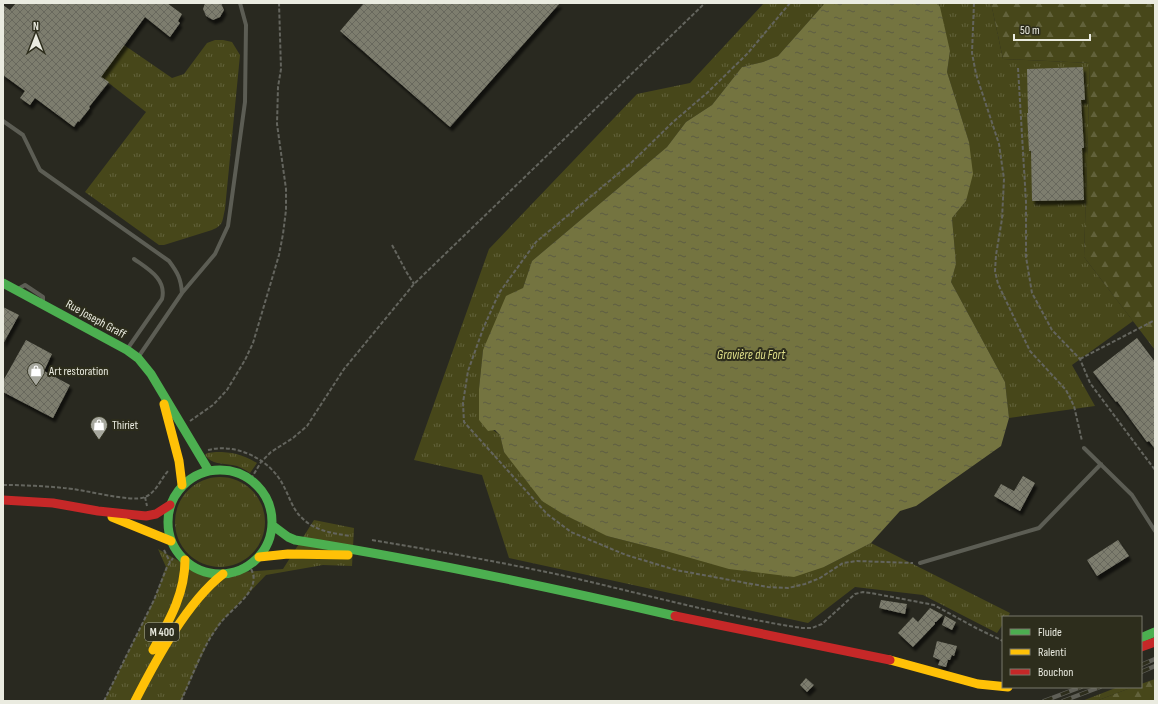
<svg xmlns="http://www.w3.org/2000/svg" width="1158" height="704" viewBox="0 0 1158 704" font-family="'Sofia Sans Condensed',sans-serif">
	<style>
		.grass { fill: url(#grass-tufts) }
		.forest { fill: url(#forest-firs) }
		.water { fill: url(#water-ripples) }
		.building { fill: url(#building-cross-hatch); filter: url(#shadow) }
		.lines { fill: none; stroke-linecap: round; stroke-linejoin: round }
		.path { stroke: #64655e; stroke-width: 2; stroke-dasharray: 4 2; stroke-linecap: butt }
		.lane { stroke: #5c5d54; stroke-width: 4 }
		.fast { stroke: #4caf50; stroke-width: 9 }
		.slow { stroke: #ffc107; stroke-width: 9 }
		.jam { stroke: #c62828; stroke-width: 9 }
		.rail-casing { stroke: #5f5f57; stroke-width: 4.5 }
		.rail { stroke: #2d2d1c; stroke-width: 3; stroke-dasharray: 9; stroke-linecap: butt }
		.labels { text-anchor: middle; stroke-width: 4; stroke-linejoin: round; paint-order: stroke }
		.shield { fill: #2d2d1c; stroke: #b1b2a5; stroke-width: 1 }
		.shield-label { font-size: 11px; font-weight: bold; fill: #eaebe0 }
		.street-label { font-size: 12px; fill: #eaebe0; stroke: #2d2d1c }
		.poi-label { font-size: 12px; fill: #eaebe0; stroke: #2d2d1c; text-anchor: start }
		.water-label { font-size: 13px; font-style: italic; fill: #dede89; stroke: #2d2d1c }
	</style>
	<defs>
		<pattern id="grass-tufts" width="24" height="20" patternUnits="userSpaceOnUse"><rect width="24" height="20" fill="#47471a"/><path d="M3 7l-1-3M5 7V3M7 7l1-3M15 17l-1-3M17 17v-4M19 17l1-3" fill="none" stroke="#62623b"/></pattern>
		<pattern id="forest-firs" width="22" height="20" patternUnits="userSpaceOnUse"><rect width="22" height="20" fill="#47471a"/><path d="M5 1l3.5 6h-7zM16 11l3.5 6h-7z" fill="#62623b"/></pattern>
		<pattern id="water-ripples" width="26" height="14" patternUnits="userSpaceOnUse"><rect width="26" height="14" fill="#747440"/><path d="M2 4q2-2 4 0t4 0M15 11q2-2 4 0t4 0" fill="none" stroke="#5d5d42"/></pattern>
		<pattern id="building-cross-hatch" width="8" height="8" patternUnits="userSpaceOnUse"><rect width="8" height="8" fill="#7d7d6e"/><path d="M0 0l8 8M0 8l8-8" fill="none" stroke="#67675d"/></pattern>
		<filter id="shadow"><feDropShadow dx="2.5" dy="4.5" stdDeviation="1" flood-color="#0009"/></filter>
	</defs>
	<rect width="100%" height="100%" fill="#292920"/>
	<path class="grass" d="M764,3H825L778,56L763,62L742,67L712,105L686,122L667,147L532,261L523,288L483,350L479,389V420L500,435L504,452L607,536L666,551L824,567L871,543L1010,613L1008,617H1003V624L997,633L923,595L855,587L808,623L509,558L482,475L414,460L489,249L637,94L690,83Z
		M936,3H991L1003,59L1090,63L1084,257L1133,321L1072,365L1095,406L1009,418L1005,382L951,282L956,264L952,218L966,201L969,142L947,72L950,51Z
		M215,40H223L232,42L240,55L225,209C222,221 224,225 212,230L164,245H159L85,192L146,112L101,77L124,45L172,78L184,74L207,43Z
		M216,452C232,452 242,454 257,463L250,473C244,469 239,466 232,465C222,463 212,465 205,455L207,453Z
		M175 522a45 45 0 1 1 90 0a45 45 0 1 1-90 0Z
		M314,520L354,528L352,566L323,565L266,575L222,621L209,640L181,701H104L154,600L166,567L158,549L203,575L283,569Z
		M1118,687H1133L1096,701H1082Z"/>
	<path class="forest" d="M991,3H1155V350L1084,257L1090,63L1003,59Z
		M1155,679V701H1096L1133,687H1141V684Z"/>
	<path class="water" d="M825,3H936L940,7L950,51L947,72L969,142L973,174L966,201L952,218L956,264L951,282L1005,382L1009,418L1001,446L916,506L900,511L871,543L824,567L794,577L729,569L666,551L607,536L563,514L542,501L504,452L500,435L495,430L488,431L479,420V389L483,350L506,296L523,288L532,261L667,147L686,122L712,105L742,67L763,62L778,56Z"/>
	<path class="building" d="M16,3H167L182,14L178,21L180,23L170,37L145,17L101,77L109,82L89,107L90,108L79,122L78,121L74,127L35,98L30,105L20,98L25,91L3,75V5L10,10Z
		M205,3H221L224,10L220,17L213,20L206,16L203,9Z
		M364,3H560L450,127L340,31Z
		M1083,67L1085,100H1081L1084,148H1082L1084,200L1032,201L1031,151H1029L1027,113H1028L1027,69Z
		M3,307L19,315L3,344Z
		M1137,338L1155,362V449L1149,441L1147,442L1117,401L1116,402L1093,372Z
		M26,340L52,354L44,371L70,385L53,418L3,392V381Z
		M1023,476L1035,483L1020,511L994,496L1001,484L1014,491Z
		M1118,540L1129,556L1097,576L1087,560Z
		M881,600L907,604L905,614L879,608Z
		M930,608L943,615L936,622H935V624L913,647L898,633L913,617L918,622Z
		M945,616L956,622L952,630L942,625Z
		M937,641L957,646L954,656L952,655L950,660H948L946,667L938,665L940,660L933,657Z
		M806,678L814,685L807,692L800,685Z"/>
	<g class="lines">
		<path class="path" d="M790,3L748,53L707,93L673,122L631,163L536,242L499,293L483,329L468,371L463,403L464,422L547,514L571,532L626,555L676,570L768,587L788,588L805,584L820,578L843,563L857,561L913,563
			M974,3L972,53L976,74L999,144L1004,179L1002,219L996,255L995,271L998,284L1030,351L1066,390L1074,406L1082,441
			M1018,68L1026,202V257L1032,293L1052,330L1080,359L1090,383L1155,470
			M392,245L407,273L414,284
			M1080,359L1155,320
			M190,421L213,405L227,390L245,360L253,343L279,255L283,234L286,210V189L277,124L278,87L281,69L279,3
			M208,450C235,443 268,458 282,483C289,495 292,509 302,518C315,531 332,533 350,536
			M251,479L261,462L271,452L293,438L307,426L344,369L414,284L705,3
			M3,485C23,485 44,486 64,488C83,489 131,503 145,497C157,492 161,478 169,470
			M145,497L147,506
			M372,540C437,551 501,562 565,576C644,594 722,616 802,628H812L822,624L855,594L863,592L871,593L934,605L976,628L1003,641
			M164,550L170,562
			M104,701L154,600L167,567L173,558
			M181,701C193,675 203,644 222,621C231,610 250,597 253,583C255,577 252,570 249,565"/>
		<path class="lane" d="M3,121L23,135L40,170L169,261C178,273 181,279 182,293
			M18,289L25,285L43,297V303
			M128,348L162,299C167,279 148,269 134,259
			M139,356L182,293L215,254L228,226L245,102L246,25L240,3
			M1084,448L1132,495L1155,531
			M920,563L1039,528L1101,464"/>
		<path class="fast" d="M3,283L127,350L138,358L151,374L209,471
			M168 522a52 52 0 1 1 104 0a52 52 0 1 1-104 0Z
			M272,525L288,537L295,540C423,560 549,587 675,616
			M1141,638L1155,632"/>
		<path class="slow" d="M164,404L179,461L182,485
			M112,517L171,541
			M259,557L288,554L348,555
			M153,650C169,621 185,594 185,560
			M890,660L978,684L1008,687
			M135,701C156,660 187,602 223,574"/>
		<path class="jam" d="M3,500L53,503L98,511L146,516L156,514L170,505
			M675,616L890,660
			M1141,647L1155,642"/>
		<defs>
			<path id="rail" d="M1141,665L1155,659
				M1141,672L1155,666
				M1044,701L1081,687
				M1063,701L1100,687"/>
		</defs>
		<use href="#rail" class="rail-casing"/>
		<use href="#rail" class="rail"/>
	</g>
	<defs>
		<symbol id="shop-pin" viewBox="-11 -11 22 30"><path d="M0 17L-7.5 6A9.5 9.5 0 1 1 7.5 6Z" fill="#a6a79d" stroke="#2d2d1c"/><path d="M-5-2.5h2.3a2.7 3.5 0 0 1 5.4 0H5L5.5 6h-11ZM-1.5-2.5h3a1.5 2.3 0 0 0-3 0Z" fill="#fff"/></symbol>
	</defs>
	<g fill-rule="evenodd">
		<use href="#shop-pin" x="26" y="361" width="20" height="27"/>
		<use href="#shop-pin" x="89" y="415" width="20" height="27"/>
	</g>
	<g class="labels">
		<rect class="shield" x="145" y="623" width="34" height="18" rx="3"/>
		<g class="shield-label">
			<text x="162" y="636">M 400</text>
		</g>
		<g class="street-label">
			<text transform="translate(96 319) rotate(29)" y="4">Rue Joseph Graff</text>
		</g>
		<g class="poi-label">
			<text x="49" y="375">Art restoration</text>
			<text x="112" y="429">Thiriet</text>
		</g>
		<g class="water-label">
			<text x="751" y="359">Gravière du Fort</text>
		</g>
	</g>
	<rect width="1158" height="704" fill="none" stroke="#eaebe0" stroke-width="8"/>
	<rect x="1002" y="616" width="140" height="72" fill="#2d2d1c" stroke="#79796a"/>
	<rect x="1010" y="629" width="20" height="6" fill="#4caf50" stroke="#79796a"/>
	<text x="1038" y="636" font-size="12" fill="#eaebe0">Fluide</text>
	<rect x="1010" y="649" width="20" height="6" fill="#ffc107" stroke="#79796a"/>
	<text x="1038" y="656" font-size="12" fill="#eaebe0">Ralenti</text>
	<rect x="1010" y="669" width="20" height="6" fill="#c62828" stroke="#79796a"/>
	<text x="1038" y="676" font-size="12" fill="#eaebe0">Bouchon</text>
	<g transform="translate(36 36)" stroke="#2d2d1c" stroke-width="3" paint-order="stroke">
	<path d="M0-3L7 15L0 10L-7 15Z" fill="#eaebe0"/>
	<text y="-6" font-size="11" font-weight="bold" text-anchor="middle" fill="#eaebe0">N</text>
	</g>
	<path d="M1014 34v6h76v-6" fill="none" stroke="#eaebe0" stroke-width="2"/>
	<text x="1020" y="34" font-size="12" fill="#eaebe0" stroke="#2d2d1c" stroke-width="3" paint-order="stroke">50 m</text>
</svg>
